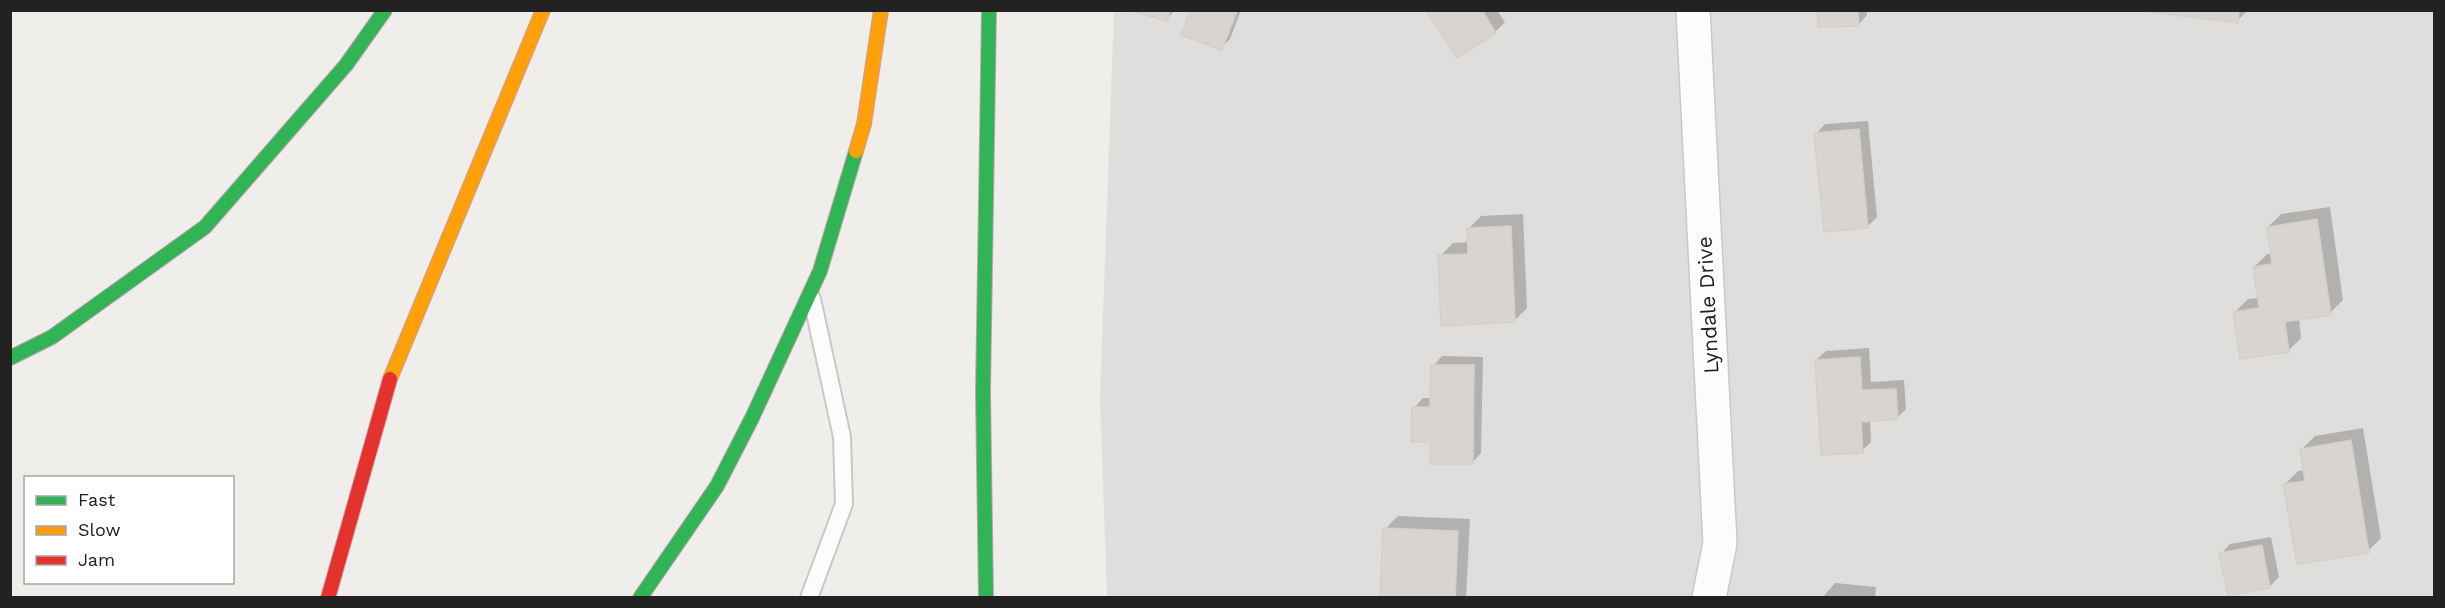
<svg xmlns="http://www.w3.org/2000/svg" width="2445" height="608" viewBox="0 0 2445 608" font-family="'Work Sans',sans-serif">
	<style>
		.residential { fill: #dfdedc }
		.shadow { fill: #0003 }
		.building { fill: #d7d4d2; stroke: #d3d0cc; stroke-width: 1.5 }
		.lines { fill: none; stroke-linecap: round; stroke-linejoin: round }
		.lane-casing { stroke: #c9c8c7; stroke-width: 20 }
		.street-casing { stroke: #c9c8c7; stroke-width: 36 }
		.fast-casing { stroke: #c5a2ac; stroke-width: 16 }
		.slow-casing { stroke: #c5a2ac; stroke-width: 16 }
		.jam-casing { stroke: #c5a2ac; stroke-width: 16 }
		.lane { stroke: #fdfcfc; stroke-width: 16 }
		.street { stroke: #fdfcfc; stroke-width: 33 }
		.fast { stroke: #30b455; stroke-width: 14 }
		.slow { stroke: #ff9f0a; stroke-width: 14 }
		.jam { stroke: #e5322d; stroke-width: 14 }
		.labels { text-anchor: middle; stroke-width: 5; stroke-linejoin: round; paint-order: stroke }
		.street-label { font-size: 21px; fill: #222; stroke: #fff }
	</style>
	<rect width="100%" height="100%" fill="#f0eeeb"/>
	<path class="residential" d="M1114,11H2434V597H1107L1100,397Z"/>
	<path class="shadow" d="M1133,10H1175L1167,19Z
		M1191,10H1241L1230,39L1221,48Z
		M1428,10H1497L1505,22L1495,32L1457,56Z
		M1819,10H1867V15L1858,25Z
		M2140,10H2248L2237,21Z
		M1868,121L1877,217L1867,227L1816,134L1825,124Z
		M2330,207L2343,300L2330,313L2299,318L2301,338L2288,351L2235,312L2248,299L2259,298L2254,267L2267,254H2272L2268,227L2281,214Z
		M1523,214L1527,308L1514,321L1440,256L1453,243L1469,242L1468,229L1481,216Z
		M1869,348L1871,382L1904,380L1906,409L1897,418L1870,420L1871,442L1862,451L1816,360L1826,351Z
		M1442,356L1483,357L1481,453L1472,463L1431,440L1414,408L1423,398H1432L1433,366Z
		M2363,428L2381,538L2368,551L2285,484L2298,471L2305,470L2302,449L2315,436Z
		M1398,516L1470,519L1466,598H1382L1385,529Z
		M2271,537L2279,577L2270,586L2221,554L2230,544Z
		M1835,583L1876,587L1875,598H1822Z"/>
	<path class="building" d="M1128,10H1170L1167,21Z
		M1190,10L1237,11L1222,50L1181,35Z
		M1426,10H1482L1496,33L1457,58Z
		M1817,10H1858L1859,26L1818,27Z
		M2135,10H2239L2238,23Z
		M1859,129L1868,228L1824,232L1814,133Z
		M2317,219L2331,315L2285,322L2289,352L2240,359L2233,312L2259,308L2253,267L2272,264L2267,227Z
		M1511,226L1515,322L1441,326L1438,255L1468,254L1467,228Z
		M1860,357L1862,390L1896,389L1898,419L1861,422L1863,453L1821,455L1815,360Z
		M1431,365H1474L1473,464H1430V442H1411L1412,407H1430Z
		M2351,440L2369,553L2297,564L2283,484L2305,481L2300,449Z
		M1383,528L1458,531L1455,598H1380Z
		M2262,545L2270,588L2228,596L2219,553Z"/>
	<g class="lines">
		<defs>
			<path id="lane" d="M809,598L844,504L842,437L812,299"/>
			<path id="street" d="M1693,10L1720,543L1709,598"/>
			<path id="fast" d="M10,358L52,337L205,227L346,65L385,10
				M640,598L717,486L752,418L820,271L856,151
				M986,598L983,392L989,10"/>
			<path id="slow" d="M856,151L864,124L881,10
				M390,379L543,10"/>
			<path id="jam" d="M328,598L390,379"/>
		</defs>
		<use href="#lane" class="lane-casing"/>
		<use href="#street" class="street-casing"/>
		<use href="#fast" class="fast-casing"/>
		<use href="#slow" class="slow-casing"/>
		<use href="#jam" class="jam-casing"/>
		<use href="#lane" class="lane"/>
		<use href="#street" class="street"/>
		<use href="#fast" class="fast"/>
		<use href="#slow" class="slow"/>
		<use href="#jam" class="jam"/>
	</g>
	<g class="labels">
		<g class="street-label">
			<text transform="translate(1708 305) rotate(-93)" y="7">Lyndale Drive</text>
		</g>
	</g>
	<rect width="2445" height="608" fill="none" stroke="#222222" stroke-width="24"/>
	<rect x="24" y="476" width="210" height="108" fill="#ffffff" stroke="#a7a7a7" stroke-width="1.5"/>
	<rect x="36" y="496" width="30" height="9" fill="#30b455" stroke="#a7a7a7" stroke-width="1.5"/>
	<text x="78" y="506" font-size="18" fill="#222222">Fast</text>
	<rect x="36" y="526" width="30" height="9" fill="#ff9f0a" stroke="#a7a7a7" stroke-width="1.5"/>
	<text x="78" y="536" font-size="18" fill="#222222">Slow</text>
	<rect x="36" y="556" width="30" height="9" fill="#e5322d" stroke="#a7a7a7" stroke-width="1.5"/>
	<text x="78" y="566" font-size="18" fill="#222222">Jam</text>
</svg>
